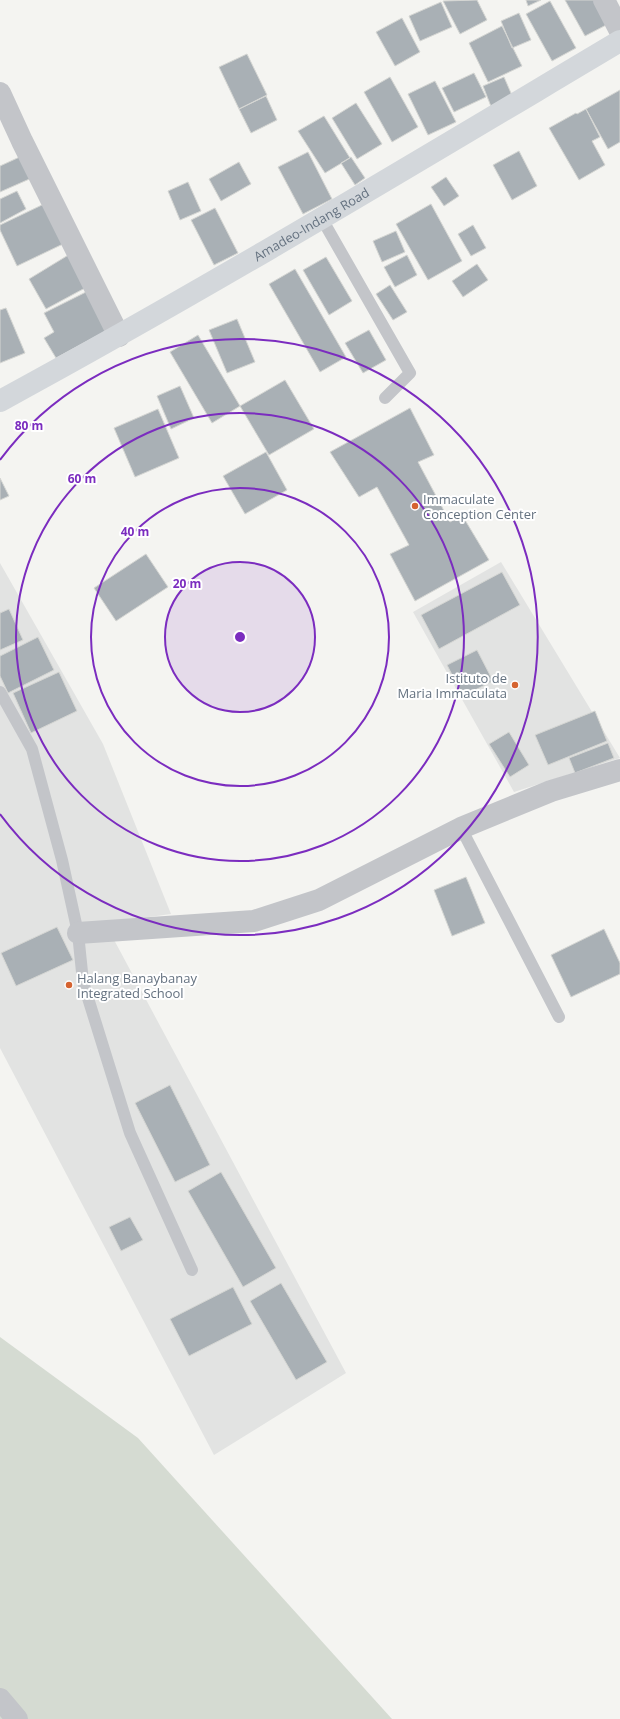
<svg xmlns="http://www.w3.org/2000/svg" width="620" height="1719" viewBox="0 0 620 1719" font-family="'Open Sans',sans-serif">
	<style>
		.built { fill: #e2e3e2 }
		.green { fill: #d5dbd2 }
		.building { fill: #a9b0b5; stroke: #d5d6d3 }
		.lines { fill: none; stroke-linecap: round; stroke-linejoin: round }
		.lane { stroke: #c3c5c9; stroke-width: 12 }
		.street { stroke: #c3c5c9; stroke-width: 22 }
		.secondary { stroke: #d3d7db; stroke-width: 22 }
		.ring { fill: none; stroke: #7b2cbf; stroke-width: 2 }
		.poi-dot { fill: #d56330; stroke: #fff; stroke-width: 1.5 }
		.labels { text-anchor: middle; stroke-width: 4; stroke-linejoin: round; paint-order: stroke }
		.street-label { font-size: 13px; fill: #657280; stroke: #fff }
		.poi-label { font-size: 13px; fill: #657280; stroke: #fff; text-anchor: start }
		.centre { fill: #7b2cbf; stroke: #fff; stroke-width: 2 }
		.ring-label { font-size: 12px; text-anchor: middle; font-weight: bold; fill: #7b2cbf; stroke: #fff; stroke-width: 4; stroke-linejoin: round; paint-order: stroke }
	</style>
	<rect width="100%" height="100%" fill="#f4f4f1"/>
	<path class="built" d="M501,562L620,758L514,792L413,612Z
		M0,563L103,744L171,914L105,923L346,1373L214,1455L0,1048Z"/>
	<path class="green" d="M0,1337L138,1438L392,1719H0Z"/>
	<path class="building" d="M477,0L487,20L460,34L443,1Z
		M526,0H541L528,6Z
		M565,0H597L610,23L585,36Z
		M550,1L576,48L552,61L526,14Z
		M441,2L452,27L420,41L409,16Z
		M519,13L531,40L512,48L501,21Z
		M402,18L420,52L395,66L376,32Z
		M502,26L522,66L488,82L469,43Z
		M247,54L267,95L239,109L219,67Z
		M474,73L486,97L454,112L442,88Z
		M390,77L418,127L392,142L364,92Z
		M504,77L514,100L492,109L483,86Z
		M435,81L456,122L428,135L408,94Z
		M620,90V142L608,149L586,109Z
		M266,96L277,120L251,133L239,109Z
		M356,103L382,144L357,159L332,118Z
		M586,109L600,137L592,141L605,165L579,180L549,128L576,113L577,114Z
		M324,116L350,158L325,173L298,131Z
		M519,151L537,186L512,200L493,165Z
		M308,152L332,199L303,214L278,167Z
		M24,155L34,177L0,192V166Z
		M351,157L365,178L355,185L341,163Z
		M239,162L251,184L221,201L209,179Z
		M446,177L459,196L444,206L431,187Z
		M188,182L201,211L180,220L168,191Z
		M17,191L26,209L0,223V199Z
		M44,204L63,244L17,266L0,230V225Z
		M431,204L462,261L428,280L396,224Z
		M215,208L238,253L214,265L191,220Z
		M473,225L486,248L471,256L458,234Z
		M396,231L405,252L382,262L373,241Z
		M70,254L85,288L46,309L29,279Z
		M407,255L417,275L395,287L384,267Z
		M326,257L352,301L329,315L303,270Z
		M477,264L488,280L463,297L452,281Z
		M295,269L346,357L320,372L269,284Z
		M390,285L407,312L393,320L376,294Z
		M88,291L106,331L56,358L44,338L54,332L44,313Z
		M6,308L25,353L0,363V310Z
		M237,319L255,362L227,373L209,330Z
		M369,330L386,360L363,373L345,343Z
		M198,335L240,406L212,423L170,352Z
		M285,380L314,429L269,455L240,406Z
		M180,386L194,418L171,429L157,396Z
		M410,408L434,455L418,462L450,522L462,515L489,560L415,601L390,554L409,545L377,487L359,497L330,452Z
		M158,409L179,458L135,477L114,428Z
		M266,452L287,490L245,514L223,476Z
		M0,478L9,496L0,500Z
		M146,554L168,587L116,621L94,588Z
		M502,572L520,605L439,649L421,615Z
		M9,609L23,640L0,650V613Z
		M38,637L54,670L8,693L0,676V656Z
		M477,650L493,681L463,696L447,665Z
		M59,672L77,711L31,733L13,693Z
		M595,711L607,741L548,765L535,735Z
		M509,732L529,765L510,777L489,744Z
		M608,743L614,758L575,773L569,758Z
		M466,877L485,923L452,936L434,890Z
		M57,927L73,960L16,986L1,953Z
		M604,929L620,963V974L571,997L551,955Z
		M170,1085L210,1165L175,1182L135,1103Z
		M221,1172L276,1268L243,1287L188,1191Z
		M130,1217L143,1240L121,1251L109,1227Z
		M281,1283L327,1362L296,1380L250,1301Z
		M233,1287L252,1324L189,1356L170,1319Z"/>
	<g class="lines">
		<path class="lane" d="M322,219L410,373L385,398
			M0,692L32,749L62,860L78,933L83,982L130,1133L192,1270
			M461,828L559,1017"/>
		<path class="street" d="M604,0L620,31
			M0,93L22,141L119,336
			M78,933L254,921L319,900L461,828L551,791L620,770
			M0,1699L17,1719"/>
		<path class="secondary" id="s1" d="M0,401C210,287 415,163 620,41"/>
	</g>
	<circle cx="240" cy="637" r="75" fill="#7b2cbf" fill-opacity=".12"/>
	<g class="ring">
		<circle cx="240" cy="637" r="75"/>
		<circle cx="240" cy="637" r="149"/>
		<circle cx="240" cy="637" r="224"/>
		<path d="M0 460A298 298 0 1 1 0 814"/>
	</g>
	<g class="poi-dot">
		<circle cx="415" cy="506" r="4"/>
		<circle cx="515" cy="685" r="4"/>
		<circle cx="69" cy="985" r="4"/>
	</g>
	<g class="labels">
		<g class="street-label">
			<text dy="5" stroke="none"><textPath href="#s1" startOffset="358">Amadeo-Indang Road</textPath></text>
		</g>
		<g class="poi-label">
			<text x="423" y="504">Immaculate<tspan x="423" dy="15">Conception Center</tspan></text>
			<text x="507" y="683" text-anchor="end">Istituto de<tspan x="507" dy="15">Maria Immaculata</tspan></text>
			<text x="77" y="983">Halang Banaybanay<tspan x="77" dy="15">Integrated School</tspan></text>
		</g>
	</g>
	<circle cx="240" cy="637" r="6" class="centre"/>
	<g class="ring-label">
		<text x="29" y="430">80 m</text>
		<text x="82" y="483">60 m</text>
		<text x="135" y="536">40 m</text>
		<text x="187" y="588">20 m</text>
	</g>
</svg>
